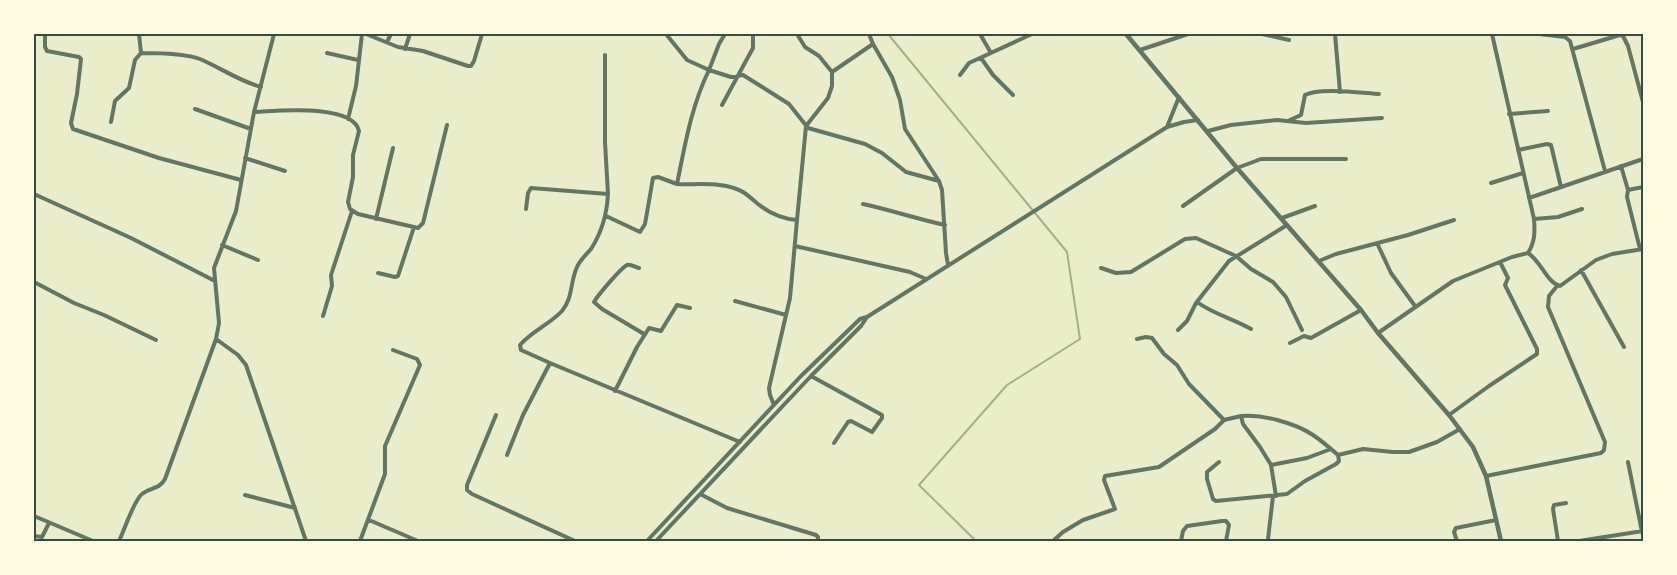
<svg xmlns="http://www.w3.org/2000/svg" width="1677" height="575" viewBox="0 0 1677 575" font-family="Bitter,serif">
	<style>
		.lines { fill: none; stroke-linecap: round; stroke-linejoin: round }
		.stream { stroke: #a3b18a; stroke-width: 2 }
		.minor { stroke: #617663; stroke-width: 4 }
		.tertiary { stroke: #617663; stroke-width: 4.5 }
		.neatline { fill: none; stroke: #344e41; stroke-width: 2 }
	</style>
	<rect width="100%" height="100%" fill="#e9edc9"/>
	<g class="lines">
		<path class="stream" d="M888,34L1067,252L1080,339L1007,385L919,485L976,541"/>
		<path class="minor" d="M45,34V47L47,51L79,57L81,59L77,94L71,123L73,129L159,158L241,180
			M139,34L141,53
			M366,34L398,47L423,51L468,66H471L474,61L482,34
			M666,34L687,60L709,70C691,107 685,145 677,184C697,185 725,181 743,192C748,195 753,200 758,204C769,213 783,219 797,220L806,126L828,98L832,86V72L873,44
			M725,34L719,44L709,70L731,77L743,75L789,104L808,128L865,144L882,153L906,172L939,181
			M797,34L805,47L819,56L832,72
			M869,34L873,44L892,77L900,100L905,129L939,181L942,190L946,253L948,265
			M980,34L991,53
			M1262,34L1289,40
			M1335,34L1340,92
			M1539,34L1565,37L1570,41L1605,171
			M387,42L391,34
			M405,49L410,34
			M1573,49L1620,35L1623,36L1628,46L1643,102
			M1140,50L1188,34
			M327,53L358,60
			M605,55V142L608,194
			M981,58L993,75L1013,95
			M960,75L969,63L1032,34
			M722,105L753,48V34
			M195,109L251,129
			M254,112C276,111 353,103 359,131L353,155V177L348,202L350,209L358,214L418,228L423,223L447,125
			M1509,114L1548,111
			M348,119L356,86L362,34
			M1290,120L1301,115L1305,95C1319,87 1362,93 1379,94
			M111,122L115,101L129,88L135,60L141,53C157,53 184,53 200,59C221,68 239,81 261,87
			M1167,127L1179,97
			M1208,131L1231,125L1277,120L1306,123L1382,118
			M1518,150L1547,144L1551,145L1561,187
			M245,158L285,171
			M1621,166L1628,190L1643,187
			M1491,183L1523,173
			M1628,190L1627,197L1640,249
			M34,194L131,238L213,280
			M1529,198L1643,159
			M863,204C891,210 917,219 945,225
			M1183,206L1237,168L1261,159H1346
			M526,209L528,193L531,188L608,194C607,214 602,232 591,249C586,255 580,260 577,267C570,282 573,298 562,311C550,324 532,331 520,345L521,350L550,363
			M606,216L640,232L645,224L653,178L658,177L677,184
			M1282,218L1315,206
			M376,219L393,148
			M1534,219L1558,217L1582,209
			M1377,243L1391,273L1415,306
			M222,245L258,260
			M795,246L910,272L926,279
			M1528,253C1541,261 1547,283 1560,286L1596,260L1612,254L1643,249
			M1319,261L1336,254L1408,235L1454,220
			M639,268C635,267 631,264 627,265C620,269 598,295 594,302L602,309L644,334
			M1101,268L1116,273L1131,272L1185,239L1196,238L1236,256L1251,269L1273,282L1286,297L1302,330
			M1581,270L1624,347
			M378,273L395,277L398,276L414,227
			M34,282L74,303L104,315L156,340
			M735,301L786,315
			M1197,302C1213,314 1234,319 1251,329
			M323,316L332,286L331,275L352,211
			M1178,330L1187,321L1196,303L1229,261L1287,225
			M1378,333L1453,281L1512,257L1528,253C1535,242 1535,232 1534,219L1492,34
			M216,339L238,355L246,365L306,541
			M1137,339L1146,337L1152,338L1164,354L1177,365L1189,384L1224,420
			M1290,343L1304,336L1311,338L1361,310
			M811,376L882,415V418L872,432L851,421L848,422L834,443
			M615,391L637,347L649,328L661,331L677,305L690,308
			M774,405L770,395L769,388L790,298L797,220
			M496,415L467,485V490L472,494L575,541
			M1449,415L1489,386L1537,354V349L1505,285L1508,278L1500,262
			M507,455L523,415L550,363L740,442
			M1338,455L1363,449L1393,452H1409L1437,442L1460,429
			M1219,462L1207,472V479L1213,499L1216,501L1287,494L1305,481L1336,464L1339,461L1338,455
			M1628,462L1642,532
			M1271,465L1260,447L1243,424L1241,416C1262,414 1295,423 1313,435C1322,441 1330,448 1338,455
			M1486,476L1601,453L1604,450L1605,442L1548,307L1549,296L1557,286
			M245,495L295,508
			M702,495L727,508L816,535L818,537V541
			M1276,496L1271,465L1307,458L1331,449
			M34,516L93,541
			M369,520L418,541
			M34,536L42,537L49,523
			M1268,539L1273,496
			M119,541C124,531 134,500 142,494C150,487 159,490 165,479L216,339L219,323L214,268L236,211L254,112L274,34
			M360,541L385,474V446L420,365L417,359L393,350
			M647,541L801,376L860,319L867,317L1167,127L1184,122L1198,120
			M656,541L811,376L861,326L867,317
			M1053,541L1063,532L1083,520L1115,509L1104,480L1105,476L1159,467L1215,429L1224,420L1241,416
			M1181,541L1183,531L1187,526L1222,521H1226L1229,525L1226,541
			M1457,541L1454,532L1456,528L1496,520
			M1558,541L1553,509L1554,505L1566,503
			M1579,541L1643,531"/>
		<path class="tertiary" d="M1126,34L1237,168L1361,310L1378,333L1449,415L1473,447L1486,476L1501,541"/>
	</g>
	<rect width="1677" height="575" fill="none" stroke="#fefae0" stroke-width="70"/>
	<rect x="35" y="35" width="1607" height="505" class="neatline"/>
</svg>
